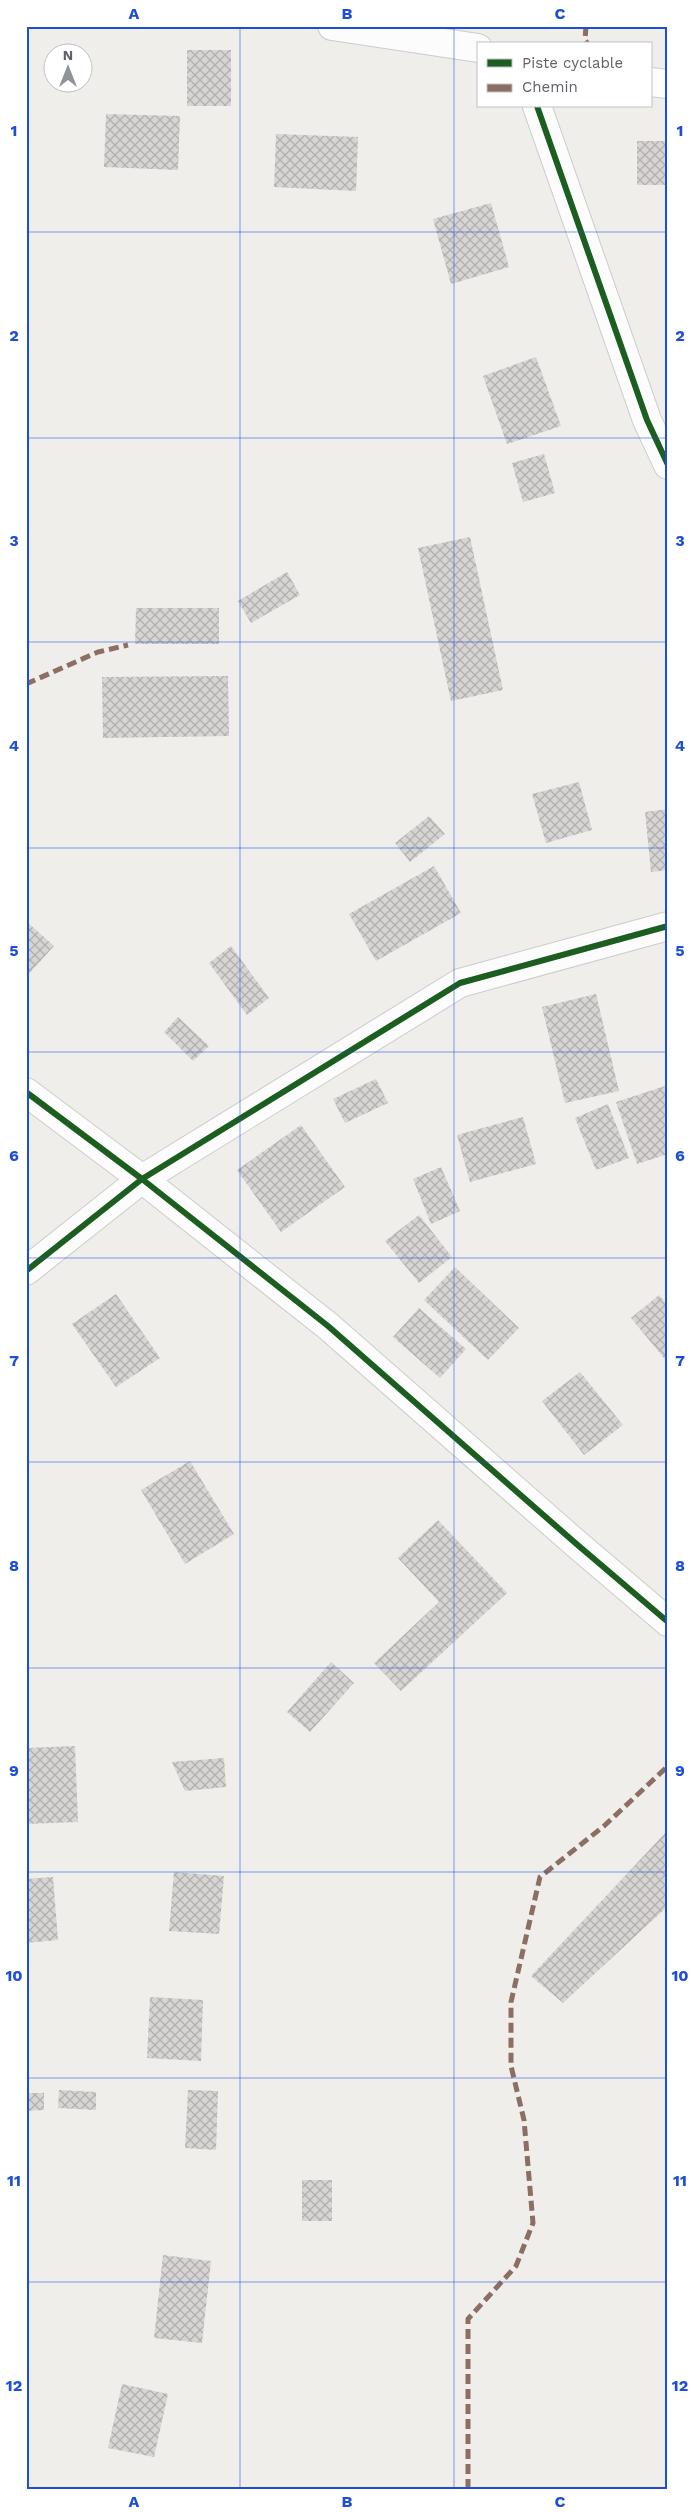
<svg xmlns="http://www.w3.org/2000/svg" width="694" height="2515" viewBox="0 0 694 2515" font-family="'Work Sans',sans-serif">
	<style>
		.building { fill: url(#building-cross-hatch) }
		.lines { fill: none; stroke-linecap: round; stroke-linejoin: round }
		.minor-casing { stroke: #cbcccc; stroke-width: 30 }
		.minor { stroke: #fdfcfc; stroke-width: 28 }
		.quiet { stroke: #8d6e63; stroke-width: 5; stroke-dasharray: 10 5; stroke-linecap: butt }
		.cycleway-casing { stroke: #fff; stroke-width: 9 }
		.cycleway { stroke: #1b5e20; stroke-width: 6 }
		.grid { fill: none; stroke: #1d4ed8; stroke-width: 1; stroke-opacity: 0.55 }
		.neatline { fill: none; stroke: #1d4ed8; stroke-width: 2 }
		.grid-label { font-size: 16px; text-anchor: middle; font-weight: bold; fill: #1d4ed8 }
	</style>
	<defs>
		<pattern id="building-cross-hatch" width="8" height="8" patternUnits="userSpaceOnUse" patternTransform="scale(1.25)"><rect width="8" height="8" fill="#d6d5d3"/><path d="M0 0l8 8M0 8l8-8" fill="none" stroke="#b1b0af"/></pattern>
	</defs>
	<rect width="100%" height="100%" fill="#efeeea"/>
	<path class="building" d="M187,50H231V106H187Z
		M106,114L180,116L178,170L104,167Z
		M276,134L358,137L356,191L274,187Z
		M637,141H668V185H637Z
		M491,203L509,267L451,284L433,219Z
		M536,357L561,426L507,444L483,376Z
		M544,454L555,493L523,502L512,463Z
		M470,537L503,690L451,701L418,548Z
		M287,572L300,595L251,623L238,601Z
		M136,608H219V644H135Z
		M228,676L229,736L103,738L102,677Z
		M579,782L592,830L546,843L532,794Z
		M668,809V870L651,872L645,812Z
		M429,816L445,834L410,862L395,843Z
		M434,866L461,913L376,961L349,914Z
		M26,921L54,946L26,977Z
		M231,946L269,998L247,1015L209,963Z
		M596,994L619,1091L565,1103L542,1007Z
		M178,1017L209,1046L193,1061L164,1032Z
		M376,1079L388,1103L345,1123L333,1099Z
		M668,1085V1154L637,1164L616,1102Z
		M608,1104L629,1158L596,1170L575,1118Z
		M523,1117L536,1164L470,1182L457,1135Z
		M301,1125L345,1187L281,1232L237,1170Z
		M441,1167L460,1211L431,1224L413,1179Z
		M419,1215L452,1257L419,1283L385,1241Z
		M455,1267L519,1328L488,1360L424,1300Z
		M116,1294L160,1358L116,1387L72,1324Z
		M659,1295L668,1306V1363L631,1318Z
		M419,1308L466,1349L440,1378L393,1337Z
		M580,1372L623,1425L584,1455L542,1401Z
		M190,1461L234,1534L185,1564L141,1490Z
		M438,1520L507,1593L401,1691L374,1663L439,1602L398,1558Z
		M331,1662L354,1683L310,1732L287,1712Z
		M75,1746L78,1822L26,1824V1748Z
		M224,1758L226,1787L185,1791L172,1762Z
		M668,1830V1906L563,2003L531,1976Z
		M174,1872L224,1876L219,1934L169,1931Z
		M53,1877L58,1940L26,1943V1879Z
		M150,1997L203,2000L201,2061L147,2058Z
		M59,2090L96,2092V2110L58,2108Z
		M188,2090L218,2091L216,2150L185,2148Z
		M26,2093H44V2110L26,2111Z
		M302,2180H332V2221H302Z
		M163,2255L211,2261L202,2343L154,2338Z
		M122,2384L168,2394L154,2457L108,2448Z"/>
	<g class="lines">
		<defs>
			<path id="minor" d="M332,26L478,48
				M650,82L668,84
				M537,106L647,420L668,465
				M26,1092L142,1179L328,1326L573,1541L668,1622
				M26,1271L142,1179L460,983L668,926"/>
		</defs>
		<use href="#minor" class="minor-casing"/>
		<use href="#minor" class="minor"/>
		<path class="quiet" d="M586,26L585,40L588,44
			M26,684L98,652L128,645
			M468,2489V2319L516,2266L533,2223L524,2120L511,2066V2002L540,1877L604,1826L668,1766"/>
		<defs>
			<path id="cycleway" d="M537,106L647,420L668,465
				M26,1092L142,1179L328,1326L573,1541L668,1622
				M26,1271L142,1179L460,983L668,926"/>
		</defs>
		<use href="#cycleway" class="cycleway-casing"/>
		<use href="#cycleway" class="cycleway"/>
	</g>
	<path class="grid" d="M240,26V2489M454,26V2489M26,232H668M26,438H668M26,642H668M26,848H668M26,1052H668M26,1258H668M26,1462H668M26,1668H668M26,1872H668M26,2078H668M26,2282H668"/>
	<rect width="694" height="2515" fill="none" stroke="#ffffff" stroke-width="55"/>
	<rect x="477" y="42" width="175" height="65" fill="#ffffff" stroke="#bfc1c3"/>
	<rect x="487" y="59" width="25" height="8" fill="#1b5e20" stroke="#bfc1c3"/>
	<text x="522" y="68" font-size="15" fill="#5f6368">Piste cyclable</text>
	<rect x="487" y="84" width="25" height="8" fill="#8d6e63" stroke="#bfc1c3"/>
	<text x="522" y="92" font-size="15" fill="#5f6368">Chemin</text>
	<g transform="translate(68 68)"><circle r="24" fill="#ffffff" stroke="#bfc1c3"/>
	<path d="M0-4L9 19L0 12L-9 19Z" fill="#919496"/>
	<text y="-8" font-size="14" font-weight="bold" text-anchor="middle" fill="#5f6368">N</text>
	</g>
	<rect x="28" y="28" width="638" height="2460" class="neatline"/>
	<g class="grid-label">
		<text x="134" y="19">A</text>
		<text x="347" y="19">B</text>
		<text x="560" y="19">C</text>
		<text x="14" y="136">1</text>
		<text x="680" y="136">1</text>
		<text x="14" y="341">2</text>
		<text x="680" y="341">2</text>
		<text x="14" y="546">3</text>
		<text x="680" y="546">3</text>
		<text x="14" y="751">4</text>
		<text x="680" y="751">4</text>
		<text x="14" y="956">5</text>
		<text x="680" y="956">5</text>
		<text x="14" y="1161">6</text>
		<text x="680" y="1161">6</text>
		<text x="14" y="1366">7</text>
		<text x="680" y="1366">7</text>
		<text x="14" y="1571">8</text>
		<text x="680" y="1571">8</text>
		<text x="14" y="1776">9</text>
		<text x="680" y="1776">9</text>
		<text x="14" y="1981">10</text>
		<text x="680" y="1981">10</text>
		<text x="14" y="2186">11</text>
		<text x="680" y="2186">11</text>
		<text x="14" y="2391">12</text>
		<text x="680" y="2391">12</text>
		<text x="134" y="2507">A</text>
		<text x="347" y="2507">B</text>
		<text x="560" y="2507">C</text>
	</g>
</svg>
